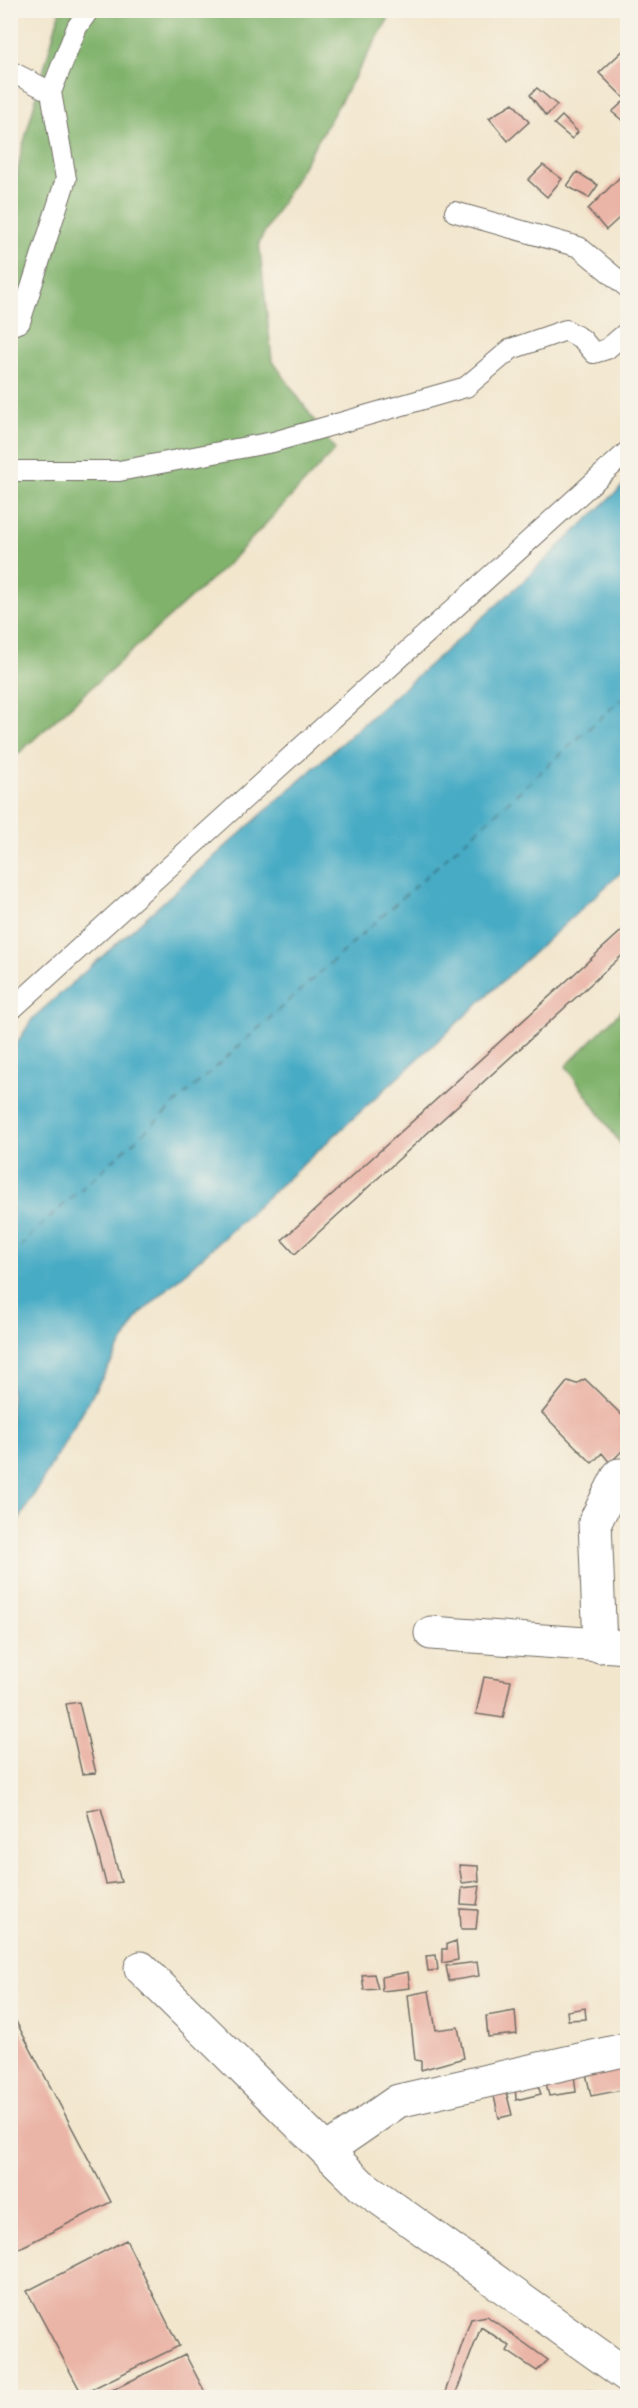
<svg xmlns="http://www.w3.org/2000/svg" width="638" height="2408" viewBox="0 0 638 2408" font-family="Pangolin,sans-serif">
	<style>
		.forest { fill: #80b26c; stroke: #566e4c; stroke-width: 1.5 }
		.water { fill: #46abc5; stroke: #386b78; stroke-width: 1.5 }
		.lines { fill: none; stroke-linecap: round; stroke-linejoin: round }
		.ferry { stroke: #345861; stroke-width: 1.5; stroke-dasharray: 8 6; stroke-linecap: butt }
		.building { fill: #eab4a6 }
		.service-casing { stroke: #716c64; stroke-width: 22 }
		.minor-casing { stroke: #716c64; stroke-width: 35 }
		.service { stroke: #fff; stroke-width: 20 }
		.minor { stroke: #fff; stroke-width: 33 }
	</style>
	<rect width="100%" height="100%" fill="#f7f3e8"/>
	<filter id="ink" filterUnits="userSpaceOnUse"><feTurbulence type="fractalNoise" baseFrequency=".0167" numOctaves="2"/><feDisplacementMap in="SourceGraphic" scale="12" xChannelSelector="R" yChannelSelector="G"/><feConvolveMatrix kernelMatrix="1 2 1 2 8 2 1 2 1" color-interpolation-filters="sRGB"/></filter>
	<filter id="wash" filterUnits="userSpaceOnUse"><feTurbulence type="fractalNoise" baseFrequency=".008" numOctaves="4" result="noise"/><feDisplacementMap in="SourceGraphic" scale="24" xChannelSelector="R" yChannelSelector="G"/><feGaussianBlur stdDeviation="1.35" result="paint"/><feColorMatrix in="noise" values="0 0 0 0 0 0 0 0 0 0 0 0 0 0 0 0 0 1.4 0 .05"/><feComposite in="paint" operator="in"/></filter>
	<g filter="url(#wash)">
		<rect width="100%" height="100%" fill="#f2e6cd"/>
		<path class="forest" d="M60,11H393L259,242L272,360L335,450L227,565L11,760V207L21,153Z
			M627,1005V1153L566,1066Z"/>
		<path class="water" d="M627,482V867L139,1315L11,1534V1052L33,1018L519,585Z"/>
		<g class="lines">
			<path class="ferry" d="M10,1259L35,1231L628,693"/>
		</g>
		<g id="blocks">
			<path class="building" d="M628,46V102L599,73Z
				M537,88L557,105L546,116L530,95Z
				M623,102L628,106V125L612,112Z
				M513,103L529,122L508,141L489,118Z
				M562,116L578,132L572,139L554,124Z
				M543,165L562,179L547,197L528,180Z
				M628,169V210L606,230L588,209Z
				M577,172L598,185L589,198L567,186Z
				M628,925V950L295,1254L282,1240Z
				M585,1379L628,1421L625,1432L628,1434V1445L610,1463L602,1453L592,1463L542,1413L568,1381L576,1384Z
				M484,1677L511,1681L503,1718L476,1714Z
				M79,1702L96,1773L82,1774L66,1704Z
				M101,1808L121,1882L106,1884L87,1810Z
				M459,1865L478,1866L479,1881L462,1883Z
				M480,1886L477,1905L461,1904L462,1888Z
				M460,1909L478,1910L476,1929H461Z
				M456,1941L458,1960L442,1963V1949H447V1944Z
				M436,1955L438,1970L428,1971L426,1956Z
				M477,1962L479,1976L449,1981L446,1966Z
				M408,1972L410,1988L382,1991L381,1977Z
				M374,1974L378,1989L364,1990L362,1975Z
				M429,1991L436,2030L458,2027L464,2058L421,2070V2061L415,2060L408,1995Z
				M585,2008L586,2019L568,2020L567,2011Z
				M10,2010L111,2202L10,2253Z
				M515,2011L517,2034L488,2037L486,2016Z
				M628,2061V2089L591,2096L585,2069Z
				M574,2074L576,2092L549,2096L545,2078Z
				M535,2078L541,2094L516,2100L515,2084Z
				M505,2087L512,2115L499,2118L492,2088Z
				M126,2240L179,2346L82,2394L27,2291Z
				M487,2316L548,2360L537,2371L507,2351L510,2346L481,2327L454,2398H443L471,2319Z
				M185,2354L208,2398H96Z
				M587,2390L608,2397V2398H584Z"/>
		</g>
	</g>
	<g filter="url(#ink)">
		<use href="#blocks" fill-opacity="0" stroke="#716c64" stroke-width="1.5"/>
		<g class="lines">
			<defs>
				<path id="service" d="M10,71L51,92
					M455,212L579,247L628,288
					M10,326L20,322L66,179L51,92L77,27L89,10
					M10,471H119L273,442L466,387L511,349L566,330L582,339L594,353L607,349L628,331
					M10,1011L628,451"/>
				<path id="minor" d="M431,1633L628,1647
					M600,1646L595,1522L619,1475
					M141,1968L361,2185L628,2376
					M327,2150L398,2101L628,2049"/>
			</defs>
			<use href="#service" class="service-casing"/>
			<use href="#minor" class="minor-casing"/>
			<use href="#service" class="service"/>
			<use href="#minor" class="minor"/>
		</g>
	</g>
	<rect width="638" height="2408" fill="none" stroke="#f7f3e8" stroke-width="36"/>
</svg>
